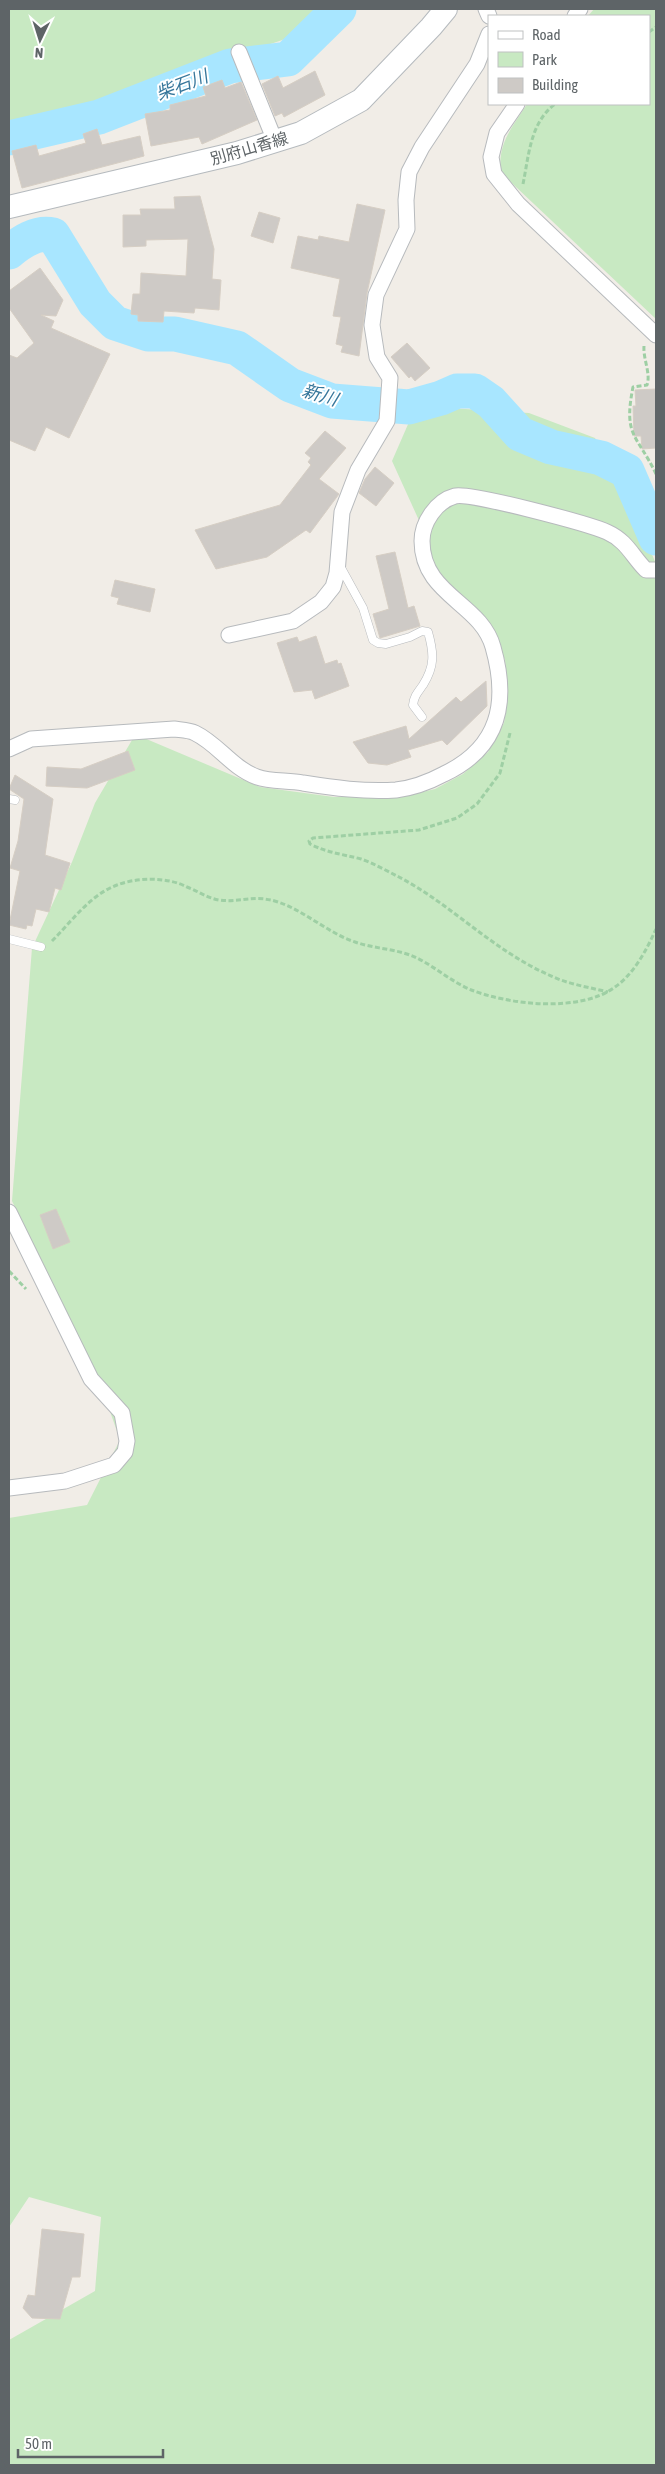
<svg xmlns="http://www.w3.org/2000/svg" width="665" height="2474" viewBox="0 0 665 2474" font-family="'Asap Condensed','Noto Sans JP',sans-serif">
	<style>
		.green { fill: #c8e9c2 }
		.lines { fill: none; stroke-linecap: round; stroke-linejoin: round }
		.river { stroke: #a8e6ff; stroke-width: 35 }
		.building { fill: #cecac6; stroke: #d6cec4 }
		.service-casing { stroke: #b7babd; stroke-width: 9 }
		.minor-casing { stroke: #b7babd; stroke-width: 17 }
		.secondary-casing { stroke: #b5babe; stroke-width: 24 }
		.path { stroke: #9ecfa4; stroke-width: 3; stroke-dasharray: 5 2.5; stroke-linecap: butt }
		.service { stroke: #fff; stroke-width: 8 }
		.minor { stroke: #fff; stroke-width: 15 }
		.secondary { stroke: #fff; stroke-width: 22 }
		.labels { text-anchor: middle; stroke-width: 4; stroke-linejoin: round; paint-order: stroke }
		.street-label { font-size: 16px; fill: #5e6467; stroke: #fff }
		.water-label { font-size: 18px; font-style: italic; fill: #37779b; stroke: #fff }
	</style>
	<rect width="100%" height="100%" fill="#f1ede7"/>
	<path class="green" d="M9,9H345L337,21L9,135Z
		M594,9H656V319L501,173C497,143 512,128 527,104H649V16H588Z
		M416,406L529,413L595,438L641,528L656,564V2465H9V2340L95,2291L101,2217L29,2197L9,2227V1518L87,1505L120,1440L98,1377L12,1201L32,948L72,862L95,803L132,740L144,738L260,787L334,797H401L435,789L463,774L488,752L504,723L508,696L505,660L490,626L470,602L446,583L430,558L422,527L392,461Z"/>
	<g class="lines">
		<path class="river" d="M9,138L99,117L230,66L288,59L339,9
			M9,252C21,242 37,231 53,235L95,303L115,323L148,334H175L237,348L290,385L332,401L409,407L441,398L457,391H475L491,402L520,434L551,447L601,458L627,471L656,538"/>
	</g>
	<path class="building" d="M315,71L325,95L284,117L282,113L275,116L262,84L278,76L283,88Z
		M222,80L225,88L241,82L257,120L202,144L199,137L151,146L145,114L170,110V105L206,96L203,87Z
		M97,129L102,145L140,136L144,156L22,188L12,151L36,145L39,156L86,143L83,134Z
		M200,196L214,249L212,279L221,280L219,310L195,308L194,313L164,311L163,322L138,321V315L131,314L133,294H140L141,273L186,276L188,239L146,240V246L123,247V215H141L140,209H175L174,197Z
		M357,204L385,210L367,293L359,356L341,352L343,346L336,344L341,317L333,316L340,279L291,268L298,236L318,240L319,236L349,242Z
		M259,212L280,218L273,243L251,236Z
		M40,268L63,300L56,316L41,315L54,321L51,328L110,354L69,438L46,427L35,451L9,440V355L17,358L34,343L9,308V291Z
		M407,343L430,368L415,381L411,376L409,378L391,357Z
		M656,389V448L642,449L641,436H634L633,406H636L635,390Z
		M325,431L346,448L319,479L339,494L310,533L306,530L267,557L216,569L195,530L280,505L311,465L308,462L311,458L305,453Z
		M375,467L394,483L376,506L359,493L365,479Z
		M395,552L408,608L414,606L420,626L380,638L373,614L389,609L376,556Z
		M115,580L155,589L150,612L117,604L119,598L111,596Z
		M316,636L325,664L337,660L338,664L341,663L349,686L315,699L312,690L294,692L277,643L297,637L299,642Z
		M486,681L487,706L447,745L442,740L408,750L411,757L387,765L368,763L353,742L406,726L409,739L456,697L461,702Z
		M128,751L135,770L87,788L46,786L47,767L81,769Z
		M15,775L53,799L45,855L70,863L61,890L55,888L49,912L36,909L32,926L27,925L26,929L9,925L20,871L10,868L18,841L24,799L9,789Z
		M56,1209L70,1242L53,1249L40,1215Z
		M42,2229L84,2234L80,2277H72L60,2319L32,2318L23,2308L28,2295L35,2296Z"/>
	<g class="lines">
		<defs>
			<path id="service" d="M340,566L363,608L373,640L378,643L386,644L410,637L422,631L428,632C434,653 435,666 423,685C418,692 414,696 413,705L422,717
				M9,799L15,800
				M9,939L41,947"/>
			<path id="minor" d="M486,9L489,16
				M575,16L580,9
				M239,52L275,141
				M517,104L497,133L491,157L494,174L518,204L656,335
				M229,635L293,621L321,602L333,587L337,573L342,512L358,470L387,421L390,378L377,357L372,325L376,295L407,229L406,200L409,172L422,147L477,64L489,34
				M9,749L31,739L174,729C181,730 189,730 195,733C218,744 232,768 257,777C271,782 288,780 303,783C334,788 364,792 396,790C413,788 429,782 444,774C499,748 509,703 493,647C481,603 422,595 422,541C422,523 436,501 455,496C470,492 589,524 607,532C627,541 632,556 646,570H656
				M9,1212L91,1379L122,1413L127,1441L125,1452L114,1465L65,1481L9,1488"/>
			<path id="secondary" d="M9,207L237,153L301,133L361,100L431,27L446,9"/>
		</defs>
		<use href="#service" class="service-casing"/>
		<use href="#minor" class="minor-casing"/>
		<use href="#secondary" class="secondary-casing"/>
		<path class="path" d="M649,32L656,27
			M523,184C529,155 530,123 555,104
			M644,346C643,359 651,374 647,385L633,387C623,437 637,434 656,474
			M510,733L500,773L477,804L457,818L419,830L313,838L309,841L310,844C328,853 342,854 361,859C373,863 387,871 399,877C452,905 494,951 549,975C567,984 588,987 608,992
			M52,941C72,921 90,895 117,885C138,877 168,877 187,887C198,891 207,898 219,900C240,903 254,894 278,902C305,911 328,933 355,942C375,949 399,949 417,958C435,967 451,981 469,989C508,1005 580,1013 615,987C634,974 647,949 656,929
			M9,1271L26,1289"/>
		<use href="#service" class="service"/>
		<use href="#minor" class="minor"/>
		<use href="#secondary" class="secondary"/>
	</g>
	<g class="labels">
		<g class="street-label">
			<text transform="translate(249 148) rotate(-16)" y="6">別府山香線</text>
		</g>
		<g class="water-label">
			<text transform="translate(182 85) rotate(-21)" y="6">柴石川</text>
			<text transform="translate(320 395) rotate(17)" y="6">新川</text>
		</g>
	</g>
	<rect width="665" height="2474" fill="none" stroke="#5e6467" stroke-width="20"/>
	<rect x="488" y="15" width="162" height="90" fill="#ffffff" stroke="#bfc1c2"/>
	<rect x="498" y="31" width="25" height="8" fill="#ffffff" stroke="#bfc1c2"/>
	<text x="532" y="40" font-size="15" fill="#5e6467">Road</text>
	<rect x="498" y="52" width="25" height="15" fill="#c8e9c2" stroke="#bfc1c2"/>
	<text x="532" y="65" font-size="15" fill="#5e6467">Park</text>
	<rect x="498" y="78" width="25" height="15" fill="#cecac6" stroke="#bfc1c2"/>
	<text x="532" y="90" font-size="15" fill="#5e6467">Building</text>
	<g transform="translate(40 40) rotate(184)" stroke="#ffffff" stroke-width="4" paint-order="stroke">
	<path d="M0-4L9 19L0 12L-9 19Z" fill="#5e6467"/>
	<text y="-8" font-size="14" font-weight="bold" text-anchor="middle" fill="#5e6467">N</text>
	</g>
	<path d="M18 2449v8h145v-8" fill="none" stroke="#5e6467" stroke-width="2.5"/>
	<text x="25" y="2449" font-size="15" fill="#5e6467" stroke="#ffffff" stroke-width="4" paint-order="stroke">50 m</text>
</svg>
